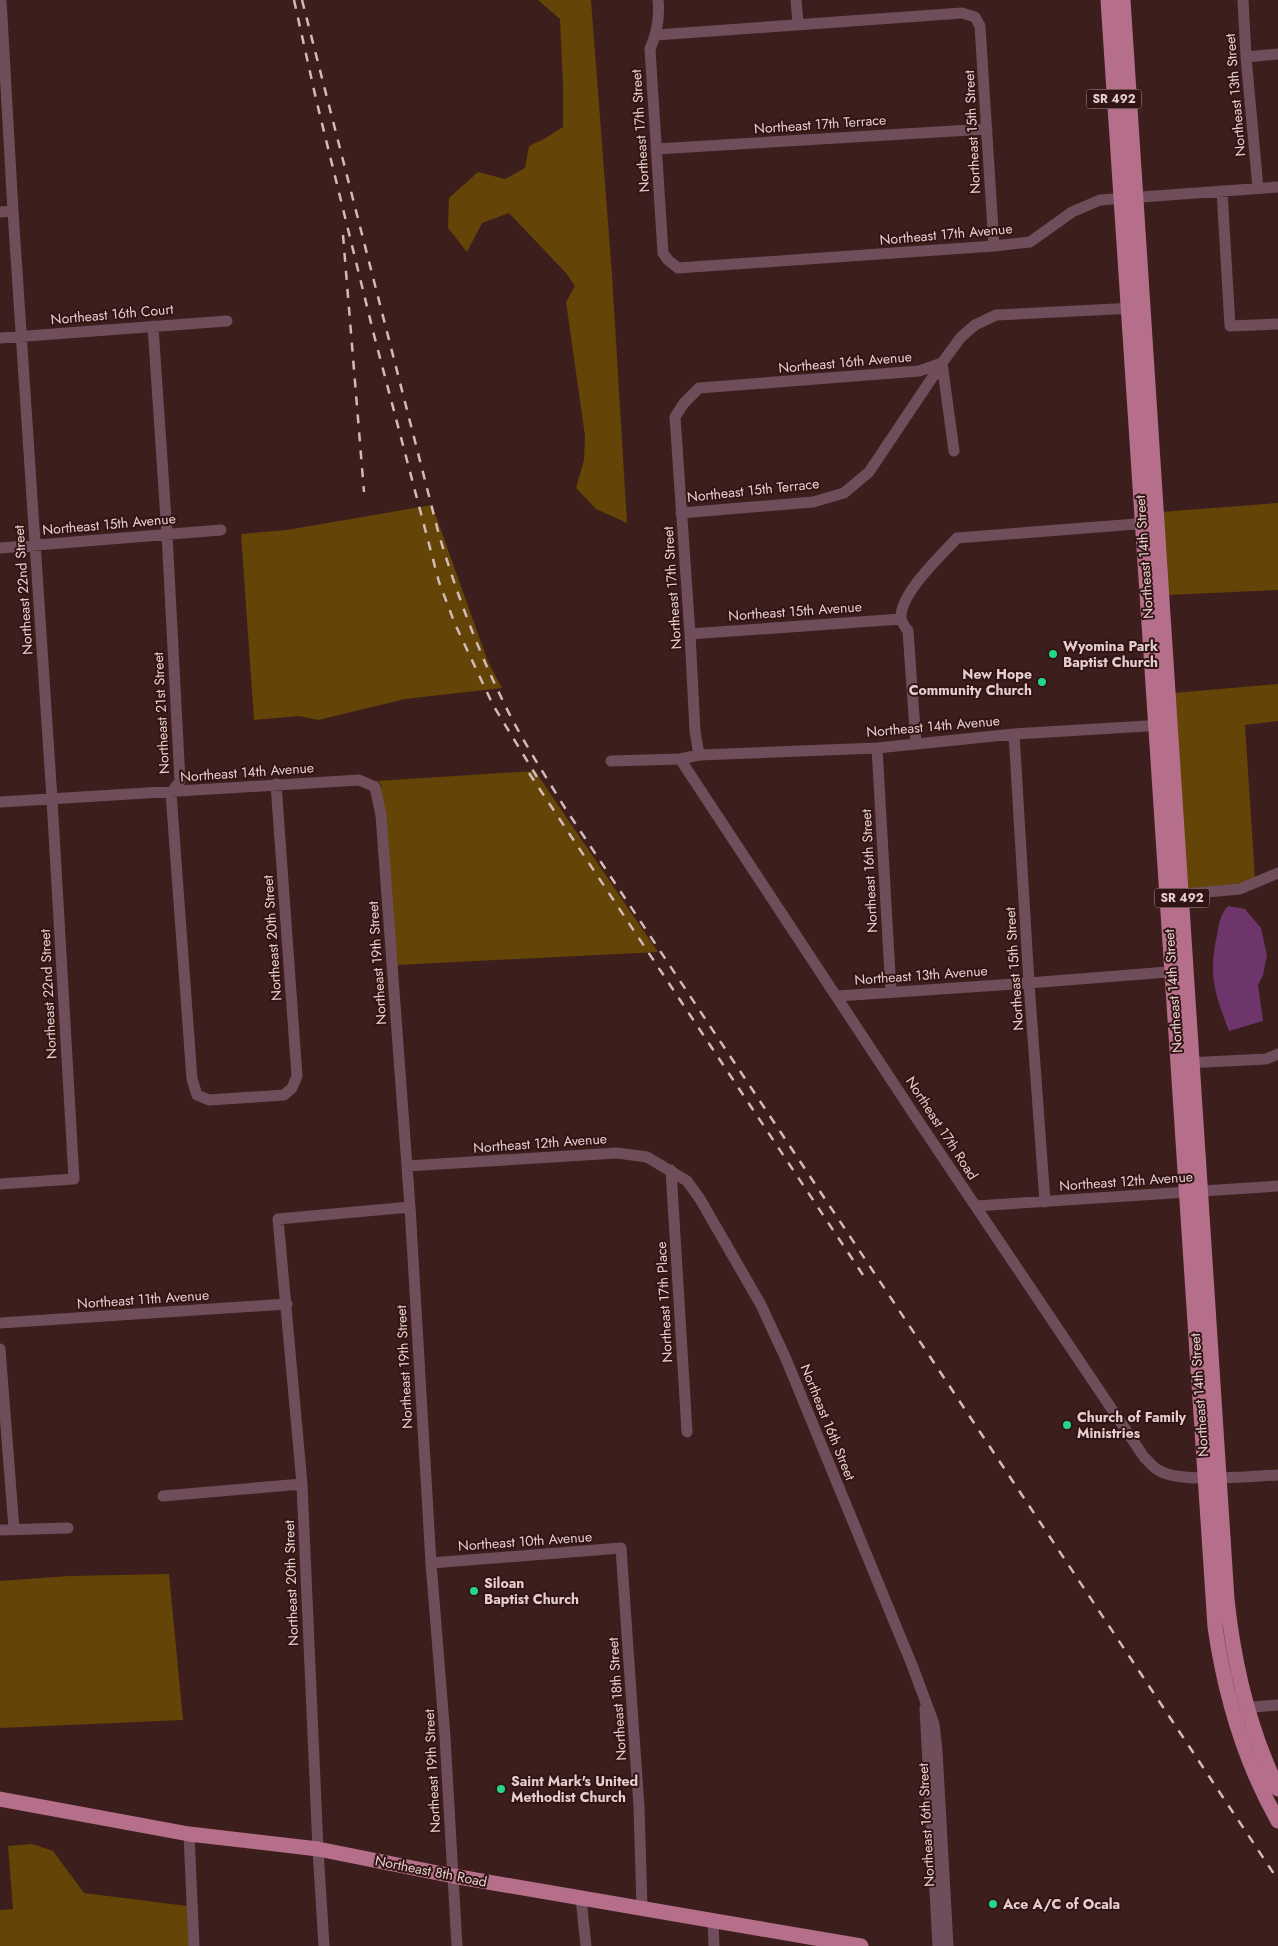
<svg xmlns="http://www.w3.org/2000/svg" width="1278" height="1946" viewBox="0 0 1278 1946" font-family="Jost,sans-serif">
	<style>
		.green { fill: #644407 }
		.water { fill: #6e356d }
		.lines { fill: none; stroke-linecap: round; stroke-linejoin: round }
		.minor { stroke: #6f4d5a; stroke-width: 11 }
		.major { stroke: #b56f8a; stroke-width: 15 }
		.rail { stroke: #d1bab9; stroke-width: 2.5; stroke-dasharray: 9 9; stroke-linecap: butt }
		.poi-dot { fill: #23d886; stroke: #321414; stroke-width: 2 }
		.labels { text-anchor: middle; stroke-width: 4; stroke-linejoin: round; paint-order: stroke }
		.shield { fill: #321414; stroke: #af9796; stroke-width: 1 }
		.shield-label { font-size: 12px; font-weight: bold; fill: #e5cfce }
		.street-label { font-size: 14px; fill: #e5cfce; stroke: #321414 }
		.poi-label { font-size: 14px; font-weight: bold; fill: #e5cfce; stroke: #321414; text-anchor: start }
	</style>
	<rect width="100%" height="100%" fill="#3c1e1d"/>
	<path class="green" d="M538,0H591L612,275L627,523L596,509L576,488L584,460L585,436L566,302L575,286L566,273L509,213L482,223L467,252L448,228L449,198L478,172L505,179L525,168L529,146L544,139L563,127V86L560,19Z
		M1278,503V590L1167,595L1161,512Z
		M432,505L488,662L502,688L405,699L318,720L299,716L254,720L241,534L287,530Z
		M1278,684V721L1245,725L1255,879L1244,883L1186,889L1173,693Z
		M535,771L658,952L397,965L381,788L382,786L379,782L376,783V781Z
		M169,1574L183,1720L0,1728V1581L69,1576Z
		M32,1844L53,1851L84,1893L187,1906L189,1946H0V1910L13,1909L8,1846Z"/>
	<path class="water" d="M1228,906L1245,909L1261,928L1267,955L1263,975L1258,985L1263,1021L1229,1031C1215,993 1208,977 1217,935C1219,924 1220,915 1228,906Z"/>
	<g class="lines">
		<path class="minor" d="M658,0C660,18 657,33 650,49L663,253L668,260L678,268L994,246L1030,242L1072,212L1100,200L1278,187
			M796,0L798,23
			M1243,0L1246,57L1258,188
			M656,35L962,13L975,17L980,26L994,246
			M1246,57L1278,54
			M656,149L987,129
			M1222,191L1230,326L1278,324
			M0,212L13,211
			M153,326L167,534L180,781L171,793L192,1079L197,1095L209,1100L284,1095L292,1088L297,1076L276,784
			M0,338L227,321
			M942,363L954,451
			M681,513L813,502L844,493L869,472L942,363
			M0,548L221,530
			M690,634L901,619
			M1014,734L1029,983L1045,1202
			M916,744L908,631C905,627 901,622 901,617C901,592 941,556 957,538L1149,523
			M877,748L891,992
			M699,755L877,748L1014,734L1164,725
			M680,759L915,1116L1144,1457C1148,1461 1153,1467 1158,1470C1180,1484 1251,1476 1278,1475
			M611,761L680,759L699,755L695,731L690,634L675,417L684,403L699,388L919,371L942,363L961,337L975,325L996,315L1135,308
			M0,802L359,780L375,787L381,815L410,1207L431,1563L445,1737L457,1946
			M1174,895L1240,889L1278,873
			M838,996L1029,983L1180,971
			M1186,1063L1266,1059L1278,1054
			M407,1166L617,1153L647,1157L687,1181L700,1199L761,1305L786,1359L912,1665L934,1724L937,1751L948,1946
			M671,1170L687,1432
			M0,1184L74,1179L52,799L13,211L1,0
			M976,1206L1278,1186
			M0,1323L287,1304
			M0,1349L14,1529
			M163,1496L302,1484
			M0,1530L68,1528
			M431,1563L621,1548L639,1807L642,1908
			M925,1708L938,1946
			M1240,1708L1278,1705
			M189,1834L194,1946
			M581,1898L586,1946
			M713,1922L714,1946
			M324,1946L318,1849L302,1484L278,1219L410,1207"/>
		<path class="major" d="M1108,0L1215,1627C1225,1696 1244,1761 1278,1821
			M1123,0L1227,1599C1234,1666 1249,1729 1278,1789
			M0,1799L189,1834L318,1849L453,1876L861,1946"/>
		<path class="rail" d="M294,0L316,99L374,335L439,582L455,624L493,705L537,777
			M302,0L439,535C456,591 476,646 502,699C520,737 543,772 565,808L1278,1880
			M343,235L364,492
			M529,773L863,1275"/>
	</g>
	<g class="poi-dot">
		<circle cx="1053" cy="654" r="5"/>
		<circle cx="1042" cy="682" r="5"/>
		<circle cx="1067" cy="1425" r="5"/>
		<circle cx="474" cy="1591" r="5"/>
		<circle cx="501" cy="1789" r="5"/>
		<circle cx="993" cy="1904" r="5"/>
	</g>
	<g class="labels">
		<g class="shield">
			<rect x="1086.5" y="89.5" width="55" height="19" rx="4"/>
			<rect x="1154.5" y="888.5" width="55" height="19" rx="4"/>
		</g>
		<g class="shield-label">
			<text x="1114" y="103">SR 492</text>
			<text x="1182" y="902">SR 492</text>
		</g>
		<g class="street-label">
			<text transform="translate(1235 95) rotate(-95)" y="5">Northeast 13th Street</text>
			<text transform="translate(820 124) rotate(-4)" y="5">Northeast 17th Terrace</text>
			<text transform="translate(640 131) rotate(-94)" y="5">Northeast 17th Street</text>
			<text transform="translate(972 132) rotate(-93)" y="5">Northeast 15th Street</text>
			<text transform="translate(946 234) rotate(-5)" y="5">Northeast 17th Avenue</text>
			<text transform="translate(112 314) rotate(-5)" y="5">Northeast 16th Court</text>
			<text transform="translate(845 362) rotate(-5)" y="5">Northeast 16th Avenue</text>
			<text transform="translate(753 490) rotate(-6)" y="5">Northeast 15th Terrace</text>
			<text transform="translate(109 524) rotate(-5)" y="5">Northeast 15th Avenue</text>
			<text transform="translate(1144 557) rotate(-94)" y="5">Northeast 14th Street</text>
			<text transform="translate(672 588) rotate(-94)" y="5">Northeast 17th Street</text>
			<text transform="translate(23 590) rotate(-94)" y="5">Northeast 22nd Street</text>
			<text transform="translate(795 611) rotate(-4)" y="5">Northeast 15th Avenue</text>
			<text transform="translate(161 713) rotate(-93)" y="5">Northeast 21st Street</text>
			<text transform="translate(933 726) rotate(-5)" y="5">Northeast 14th Avenue</text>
			<text transform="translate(247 772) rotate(-4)" y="5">Northeast 14th Avenue</text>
			<text transform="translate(869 871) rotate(-93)" y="5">Northeast 16th Street</text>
			<text transform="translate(272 938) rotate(-94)" y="5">Northeast 20th Street</text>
			<text transform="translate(377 963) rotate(-94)" y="5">Northeast 19th Street</text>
			<text transform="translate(1014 969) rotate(-94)" y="5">Northeast 15th Street</text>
			<text transform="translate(921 975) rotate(-4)" y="5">Northeast 13th Avenue</text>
			<text transform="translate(1173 991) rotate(-94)" y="5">Northeast 14th Street</text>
			<text transform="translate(48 994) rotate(-93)" y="5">Northeast 22nd Street</text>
			<text transform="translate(942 1128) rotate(57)" y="5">Northeast 17th Road</text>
			<text transform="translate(540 1143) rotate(-4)" y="5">Northeast 12th Avenue</text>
			<text transform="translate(1126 1181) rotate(-4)" y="5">Northeast 12th Avenue</text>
			<text transform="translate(143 1299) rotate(-4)" y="5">Northeast 11th Avenue</text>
			<text transform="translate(664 1302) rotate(-93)" y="5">Northeast 17th Place</text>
			<text transform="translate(404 1367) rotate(-93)" y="5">Northeast 19th Street</text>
			<text transform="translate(1199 1395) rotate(-94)" y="5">Northeast 14th Street</text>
			<text transform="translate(828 1422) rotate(68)" y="5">Northeast 16th Street</text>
			<text transform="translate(525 1541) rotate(-4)" y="5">Northeast 10th Avenue</text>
			<text transform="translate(291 1583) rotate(-92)" y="5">Northeast 20th Street</text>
			<text transform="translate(617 1699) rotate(-94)" y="5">Northeast 18th Street</text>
			<text transform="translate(432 1771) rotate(-93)" y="5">Northeast 19th Street</text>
			<text transform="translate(926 1825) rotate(-93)" y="5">Northeast 16th Street</text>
			<text transform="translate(431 1871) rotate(11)" y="5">Northeast 8th Road</text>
		</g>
		<g class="poi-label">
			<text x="1063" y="651">Wyomina Park<tspan x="1063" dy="16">Baptist Church</tspan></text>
			<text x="1032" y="679" text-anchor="end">New Hope<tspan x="1032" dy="16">Community Church</tspan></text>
			<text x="1077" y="1422">Church of Family<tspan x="1077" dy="16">Ministries</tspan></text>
			<text x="484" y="1588">Siloan<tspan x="484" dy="16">Baptist Church</tspan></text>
			<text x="511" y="1786">Saint Mark's United<tspan x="511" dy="16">Methodist Church</tspan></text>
			<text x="1003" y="1909">Ace A/C of Ocala</text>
		</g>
	</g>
</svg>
